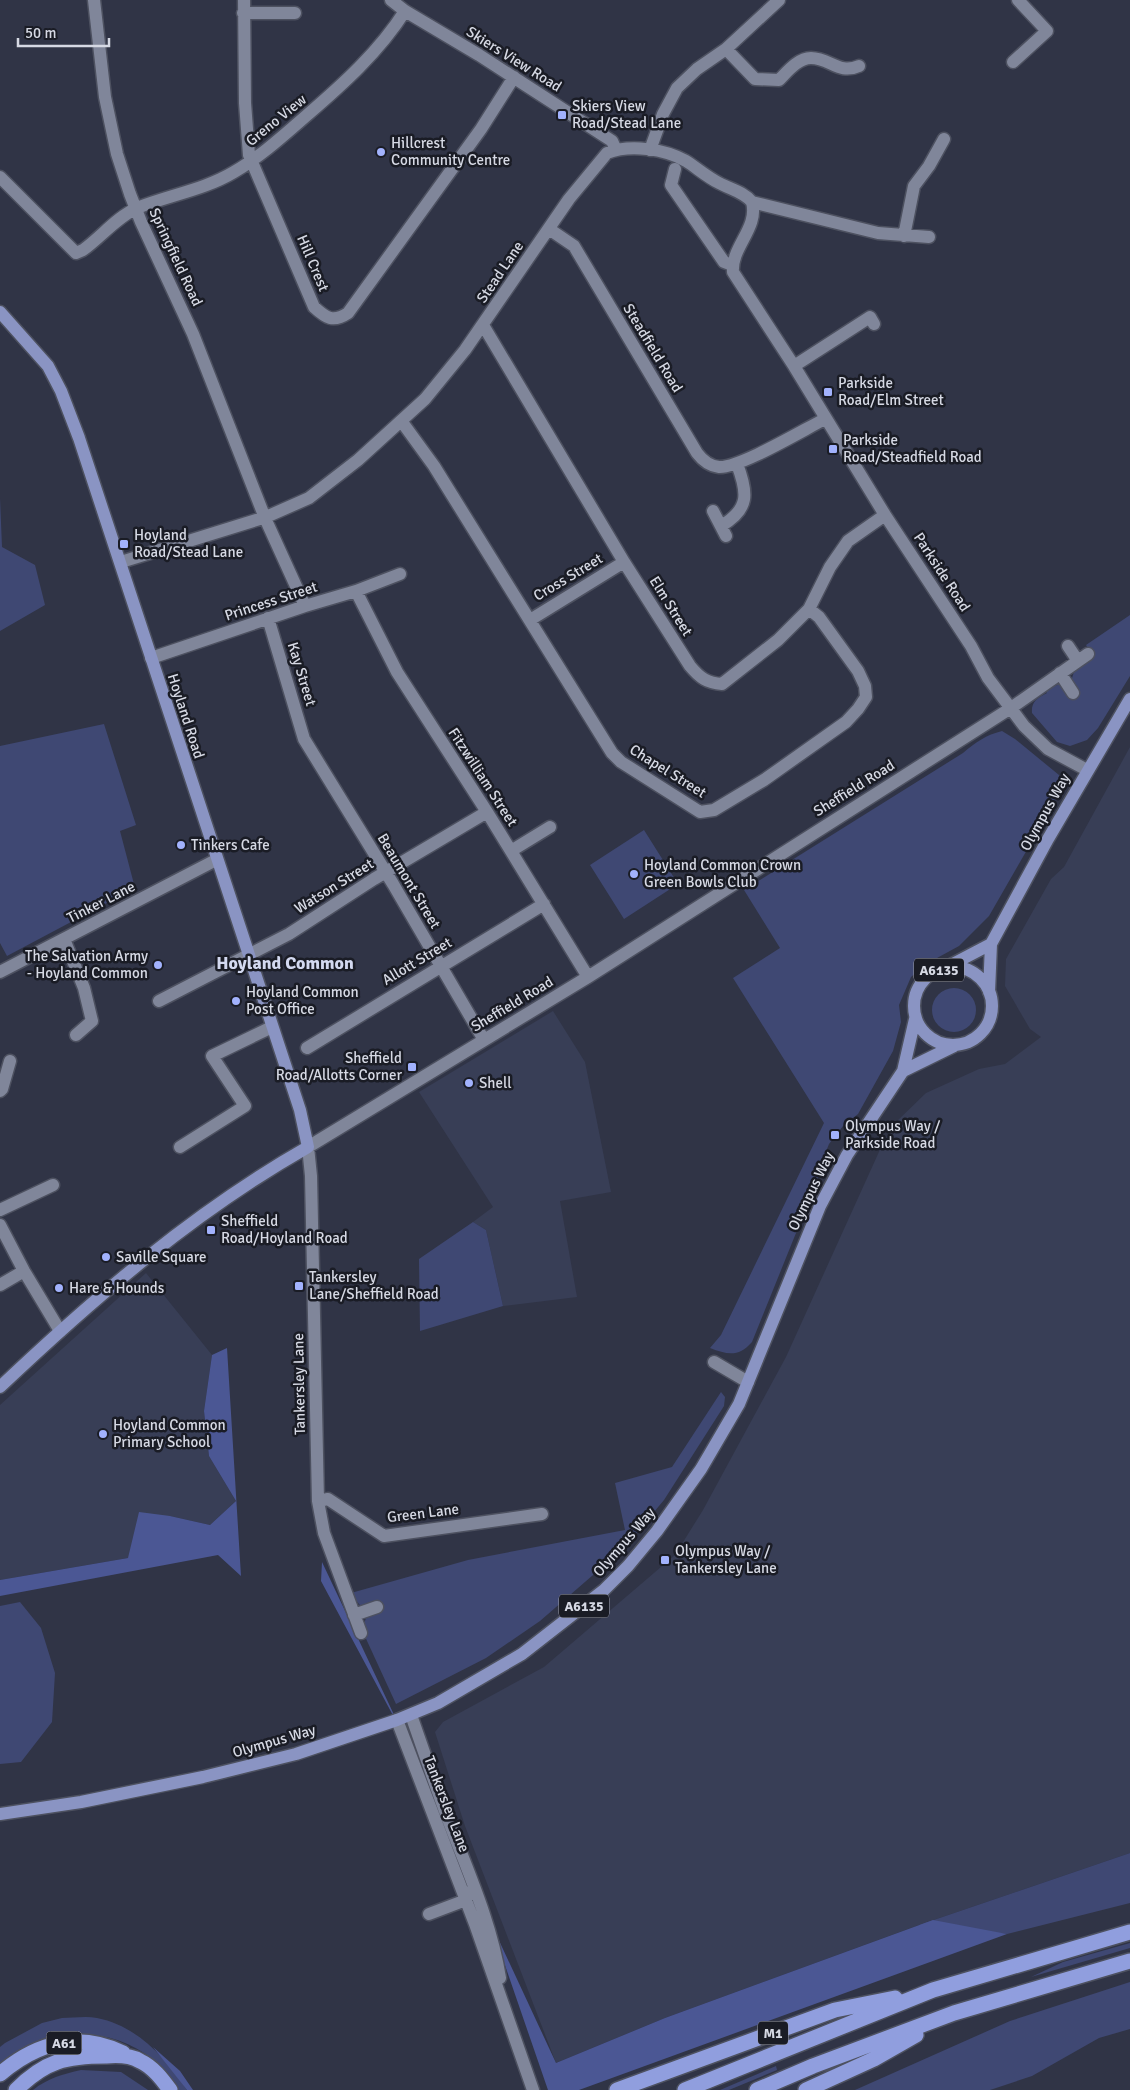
<svg xmlns="http://www.w3.org/2000/svg" width="1130" height="2090" viewBox="0 0 1130 2090" font-family="Signika,sans-serif">
	<style>
		.built { fill: #383e56 }
		.green { fill: #3f4873 }
		.forest { fill: #4b5794 }
		.lines { fill: none; stroke-linecap: round; stroke-linejoin: round }
		.minor-casing { stroke: #4d5160; stroke-width: 15 }
		.major-casing { stroke: #4d5160; stroke-width: 15 }
		.highway-casing { stroke: #4d5160; stroke-width: 18 }
		.minor { stroke: #80869a; stroke-width: 12 }
		.major { stroke: #8a94c3; stroke-width: 12 }
		.highway { stroke: #909ede; stroke-width: 15 }
		.poi-dot { fill: #a2b2fd; stroke: #1a1c25; stroke-width: 2 }
		.labels { text-anchor: middle; stroke-width: 5; stroke-linejoin: round; paint-order: stroke }
		.shield { fill: #1a1c25; stroke: #9ea0ab; stroke-width: 1 }
		.shield-label { font-size: 14px; font-weight: bold; fill: #d6d9e4 }
		.street-label { font-size: 15px; fill: #d6d9e4; stroke: #1a1c25 }
		.poi-label { font-size: 15px; fill: #d6d9e4; stroke: #1a1c25; text-anchor: start }
		.quarter-label { font-size: 18px; font-weight: bold; fill: #d3d9f0; stroke: #1a1c25 }
	</style>
	<rect width="100%" height="100%" fill="#303446"/>
	<path class="built" d="M1130,747V1853L919,1925L665,2018L556,2063L465,1826L435,1732L443,1722L544,1667L675,1555L703,1510L786,1357L883,1143L895,1123L926,1093L979,1069L1005,1064L1041,1037L1030,1029L1005,986L1006,959L1051,879L1064,867Z
		M553,1011L585,1062L611,1192L560,1201L577,1297L503,1306L486,1230L473,1222L493,1207L419,1092Z
		M146,1273L212,1355L204,1411L209,1456L236,1501L210,1525L170,1516L128,1558L0,1580V1405Z"/>
	<path class="green" d="M0,498L2,547L35,565L45,605L0,631Z
		M1130,615V676L1098,728L1087,740L1070,746L1057,742L1032,713C1031,702 1037,698 1047,693L1044,689C1054,684 1062,686 1071,681L1075,669L1093,656L1086,645Z
		M104,724L136,825L120,831L135,888L7,956L0,943V746Z
		M1002,731L1015,739L1059,775V794L989,916L959,946L926,964L911,977L899,1005L901,1022L893,1051L858,1114L843,1126L829,1144L821,1164L817,1181L752,1342C739,1357 728,1355 710,1348L721,1335L824,1123L733,978L780,948L744,890L963,753C976,742 986,735 1002,731Z
		M644,830L678,884L624,919L590,865Z
		M932 1010a22 22 0 1 1 44 0a22 22 0 1 1-44 0Z
		M473,1222L486,1230L503,1306L420,1331L419,1259Z
		M721,1392L725,1397L724,1406L664,1500L623,1549L540,1621L486,1658L396,1704L362,1630L367,1615C362,1606 356,1602 351,1593L468,1560L625,1530L615,1483L672,1467Z
		M20,1602L41,1628L55,1673L52,1722L21,1762L0,1764V1606Z
		M1130,1853V1903L1007,1934L919,1925Z
		M1130,1943V1948L1031,1977L1063,1962Z
		M1130,1982V2029L1099,2038L1032,2076L990,2090H855L1010,2021Z
		M62,2018C73,2018 86,2016 97,2018C137,2026 165,2057 187,2090H178C171,2080 163,2067 154,2060C108,2023 44,2027 0,2064V2047L5,2043L42,2023Z
		M776,2066L777,2070L729,2090H720Z
		M81,2070L121,2072L148,2090H33C48,2078 63,2074 81,2070Z"/>
	<path class="forest" d="M227,1348L241,1576L218,1555L0,1596V1580L128,1558L139,1512L170,1516L210,1525L236,1501L209,1456L204,1411L212,1355Z
		M322,1562L404,1736L321,1581Z
		M489,1919L556,2063L665,2018L933,1920L1007,1934L579,2090H548Z
		M153,2047L180,2071L193,2090H187Z"/>
	<g class="lines">
		<defs>
			<path id="minor" d="M94,0L105,97L117,154L130,194L141,222L193,334L265,518L305,606
				M244,0L245,103L249,155L314,307C326,318 333,323 348,313L481,129L514,77
				M391,0L405,11L479,55L612,141L616,150
				M243,13H295
				M726,49L755,79L779,80C787,72 798,58 811,58C830,58 839,75 859,66
				M1013,62L1047,31L1018,0
				M650,150L663,114L677,88L697,69L726,49L779,0
				M675,169L671,185L724,262L732,265
				M0,177L76,253L83,250C101,237 117,217 137,208C169,195 204,190 234,172C260,157 283,136 306,116C342,85 379,52 405,11
				M752,202C759,228 731,247 733,272L794,366L885,515L971,646L988,678L1024,726L1048,749L1087,770
				M549,229L574,246L697,453C703,461 709,466 719,467C740,468 803,430 825,419
				M904,236L914,186L929,166L944,139
				M483,325L624,562L690,666C700,678 707,683 722,684L778,640L809,609L830,567L848,541L885,515
				M794,366L870,317L874,324
				M402,422L434,466L612,753L621,762L700,812L714,810L764,780L846,722L858,709L866,697L865,686L858,671L819,617L809,609
				M713,511L726,536
				M721,526C750,509 748,493 737,464
				M121,562L266,517L309,498L358,460L425,399L465,350L569,199L607,153C630,144 665,149 686,161C697,168 707,177 719,183C730,189 744,192 752,202L878,233L929,237
				M356,591L397,672L487,812L588,977
				M268,618L304,739L393,884L484,1040
				M530,620L624,562
				M1068,646L1078,661
				M151,658L305,606L356,591L400,574
				M1060,673L1073,693
				M511,851L550,827
				M64,939L84,988L92,1021L76,1035
				M0,972L216,860
				M159,1001L289,934L374,879L487,812
				M307,1048L544,904
				M0,1091L2,1089L10,1061
				M180,1147L245,1106L212,1056L272,1027
				M0,1210L53,1185
				M0,1225L24,1271L60,1331
				M0,1285L24,1271
				M714,1362L748,1382
				M318,1501L328,1499L384,1536L542,1514
				M354,1615L377,1607
				M361,1633L324,1533L318,1501L311,1176L308,1147L588,977L1011,708L1088,654
				M411,1715C423,1749 435,1785 448,1819C468,1872 491,1922 500,1978
				M397,1720L475,1924L533,2090
				M429,1914L466,1900L469,1892"/>
			<path id="major" d="M0,312L48,366L61,391L79,438L300,1110L308,1147C194,1212 95,1297 0,1387
				M949,966L991,944
				M914 1006a39 39 0 1 1 78 0a39 39 0 1 1-78 0Z
				M989,992L991,944L1048,839L1130,699
				M903,1071L954,1046
				M0,1814L81,1802L203,1777L296,1754L397,1720L438,1703L522,1654L604,1590L628,1566L657,1531L701,1469L739,1404L820,1206L847,1155L903,1071L915,1019"/>
			<path id="highway" d="M0,2074C36,2043 78,2031 123,2053
				M16,2090C45,2061 66,2056 106,2056C117,2055 130,2055 140,2061C153,2067 162,2079 170,2090
				M617,2090L835,2010L895,1998
				M685,2090L933,1990L1130,1932
				M757,2090L813,2066L954,2013L1130,1961
				M806,2090L874,2059L916,2035"/>
		</defs>
		<use href="#minor" class="minor-casing"/>
		<use href="#major" class="major-casing"/>
		<use href="#highway" class="highway-casing"/>
		<use href="#minor" class="minor"/>
		<use href="#major" class="major"/>
		<use href="#highway" class="highway"/>
	</g>
	<g class="poi-dot">
		<rect x="557" y="110" width="10" height="10" rx="2.5"/>
		<circle cx="381" cy="152" r="5"/>
		<rect x="823" y="387" width="10" height="10" rx="2.5"/>
		<rect x="828" y="444" width="10" height="10" rx="2.5"/>
		<rect x="119" y="539" width="10" height="10" rx="2.5"/>
		<circle cx="181" cy="845" r="5"/>
		<circle cx="634" cy="874" r="5"/>
		<circle cx="158" cy="965" r="5"/>
		<circle cx="236" cy="1001" r="5"/>
		<rect x="407" y="1062" width="10" height="10" rx="2.5"/>
		<circle cx="469" cy="1083" r="5"/>
		<rect x="830" y="1130" width="10" height="10" rx="2.5"/>
		<rect x="206" y="1225" width="10" height="10" rx="2.5"/>
		<circle cx="106" cy="1257" r="5"/>
		<rect x="294" y="1281" width="10" height="10" rx="2.5"/>
		<circle cx="59" cy="1288" r="5"/>
		<circle cx="103" cy="1434" r="5"/>
		<rect x="660" y="1555" width="10" height="10" rx="2.5"/>
	</g>
	<g class="labels">
		<g class="shield">
			<rect x="914" y="958.5" width="50" height="23" rx="4"/>
			<rect x="559" y="1594.5" width="50" height="23" rx="4"/>
			<rect x="758" y="2021.5" width="30" height="23" rx="4"/>
			<rect x="46.5" y="2031.5" width="35" height="23" rx="4"/>
		</g>
		<g class="shield-label">
			<text x="939" y="975">A6135</text>
			<text x="584" y="1611">A6135</text>
			<text x="773" y="2038">M1</text>
			<text x="64" y="2048">A61</text>
		</g>
		<g class="street-label">
			<text transform="translate(514 59) rotate(32)" y="5">Skiers View Road</text>
			<text transform="translate(276 120) rotate(-39)" y="5">Greno View</text>
			<text transform="translate(176 257) rotate(65)" y="5">Springfield Road</text>
			<text transform="translate(313 263) rotate(67)" y="5">Hill Crest</text>
			<text transform="translate(500 272) rotate(-56)" y="5">Stead Lane</text>
			<text transform="translate(653 348) rotate(59)" y="5">Steadfield Road</text>
			<text transform="translate(942 572) rotate(57)" y="5">Parkside Road</text>
			<text transform="translate(568 577) rotate(-31)" y="5">Cross Street</text>
			<text transform="translate(271 601) rotate(-18)" y="5">Princess Street</text>
			<text transform="translate(671 606) rotate(58)" y="5">Elm Street</text>
			<text transform="translate(302 674) rotate(73)" y="5">Kay Street</text>
			<text transform="translate(186 716) rotate(72)" y="5">Hoyland Road</text>
			<text transform="translate(668 771) rotate(32)" y="5">Chapel Street</text>
			<text transform="translate(483 777) rotate(57)" y="5">Fitzwilliam Street</text>
			<text transform="translate(854 788) rotate(-32)" y="5">Sheffield Road</text>
			<text transform="translate(1045 812) rotate(-61)" y="5">Olympus Way</text>
			<text transform="translate(409 881) rotate(59)" y="5">Beaumont Street</text>
			<text transform="translate(334 886) rotate(-32)" y="5">Watson Street</text>
			<text transform="translate(101 902) rotate(-27)" y="5">Tinker Lane</text>
			<text transform="translate(417 961) rotate(-31)" y="5">Allott Street</text>
			<text transform="translate(512 1004) rotate(-31)" y="5">Sheffield Road</text>
			<text transform="translate(811 1191) rotate(-64)" y="5">Olympus Way</text>
			<text transform="translate(299 1384) rotate(-91)" y="5">Tankersley Lane</text>
			<text transform="translate(423 1513) rotate(-7)" y="5">Green Lane</text>
			<text transform="translate(624 1542) rotate(-49)" y="5">Olympus Way</text>
			<text transform="translate(274 1741) rotate(-16)" y="5">Olympus Way</text>
			<text transform="translate(447 1804) rotate(69)" y="5">Tankersley Lane</text>
		</g>
		<g class="poi-label">
			<text x="572" y="111">Skiers View<tspan x="572" dy="17">Road/Stead Lane</tspan></text>
			<text x="391" y="148">Hillcrest<tspan x="391" dy="17">Community Centre</tspan></text>
			<text x="838" y="388">Parkside<tspan x="838" dy="17">Road/Elm Street</tspan></text>
			<text x="843" y="445">Parkside<tspan x="843" dy="17">Road/Steadfield Road</tspan></text>
			<text x="134" y="540">Hoyland<tspan x="134" dy="17">Road/Stead Lane</tspan></text>
			<text x="191" y="850">Tinkers Cafe</text>
			<text x="644" y="870">Hoyland Common Crown<tspan x="644" dy="17">Green Bowls Club</tspan></text>
			<text x="148" y="961" text-anchor="end">The Salvation Army<tspan x="148" dy="17">- Hoyland Common</tspan></text>
			<text x="246" y="997">Hoyland Common<tspan x="246" dy="17">Post Office</tspan></text>
			<text x="402" y="1063" text-anchor="end">Sheffield<tspan x="402" dy="17">Road/Allotts Corner</tspan></text>
			<text x="479" y="1088">Shell</text>
			<text x="845" y="1131">Olympus Way /<tspan x="845" dy="17">Parkside Road</tspan></text>
			<text x="221" y="1226">Sheffield<tspan x="221" dy="17">Road/Hoyland Road</tspan></text>
			<text x="116" y="1262">Saville Square</text>
			<text x="309" y="1282">Tankersley<tspan x="309" dy="17">Lane/Sheffield Road</tspan></text>
			<text x="69" y="1293">Hare &amp; Hounds</text>
			<text x="113" y="1430">Hoyland Common<tspan x="113" dy="17">Primary School</tspan></text>
			<text x="675" y="1556">Olympus Way /<tspan x="675" dy="17">Tankersley Lane</tspan></text>
		</g>
		<g class="quarter-label">
			<text x="285" y="969">Hoyland Common</text>
		</g>
	</g>
	<path d="M18 38v8h91v-8" fill="none" stroke="#d6d9e4" stroke-width="2.5"/>
	<text x="25" y="38" font-size="15" fill="#d6d9e4" stroke="#1a1c25" stroke-width="4" paint-order="stroke">50 m</text>
</svg>
